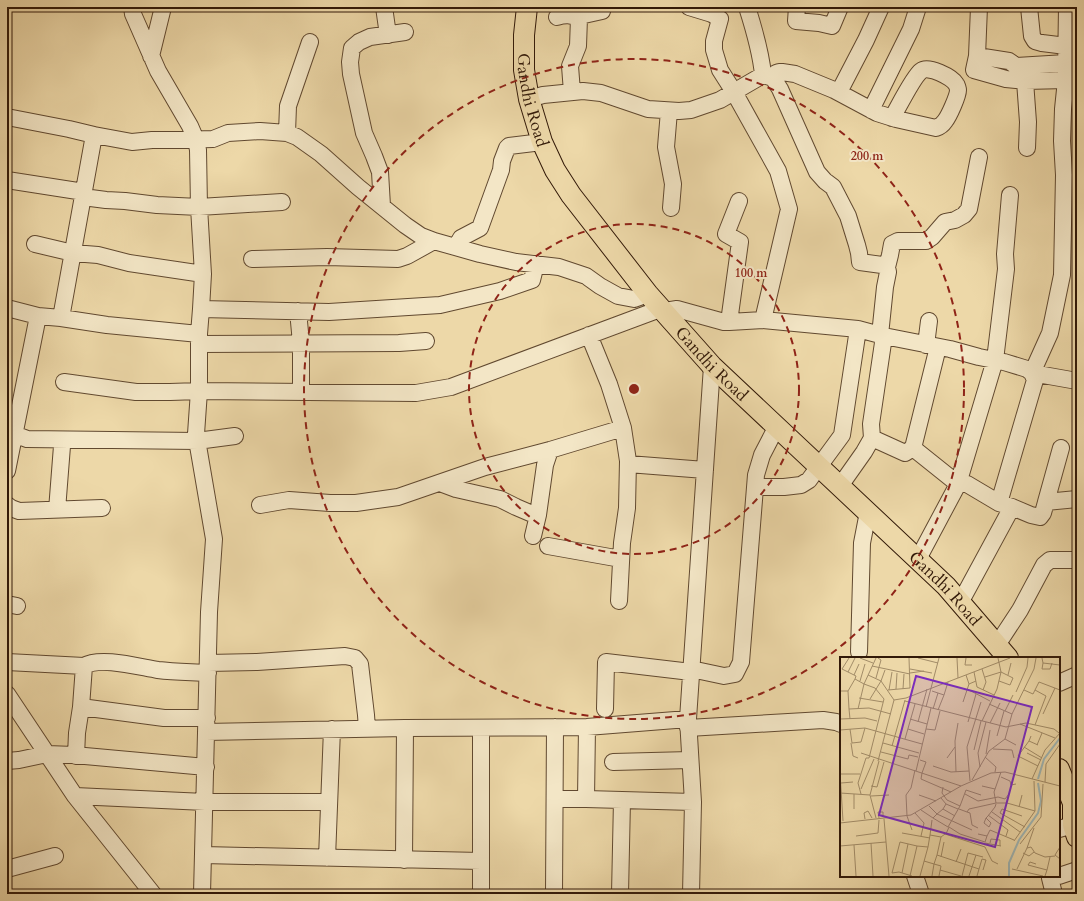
<svg xmlns="http://www.w3.org/2000/svg" width="1084" height="901" viewBox="0 0 1084 901" font-family="Cardo,serif">
	<style>
		.lines { fill: none; stroke-linecap: round; stroke-linejoin: round }
		.minor-casing { stroke: #614930; stroke-width: 18 }
		.major-casing { stroke: #321908; stroke-width: 22 }
		.minor { stroke: #f3e6c6; stroke-width: 16 }
		.major { stroke: #edd8a8; stroke-width: 20 }
		.ring { fill: none; stroke: #8f2418; stroke-width: 2; stroke-dasharray: 7 5 }
		.labels { text-anchor: middle; stroke-width: 4; stroke-linejoin: round; paint-order: stroke }
		.street-label { font-size: 17px; fill: #321908; stroke: #f3e6c6 }
		.inset-river { fill: none; stroke: #9fb6b5; stroke-width: 2 }
		.inset-road { fill: none; stroke: #a28c68; stroke-width: 1 }
		.view { fill: #7b2cbf; fill-opacity: 0.15; stroke: #7b2cbf; stroke-width: 2 }
		.inset-edge { fill: none; stroke: #321908; stroke-width: 2 }
		.centre { fill: #8f2418; stroke: #f3e6c6; stroke-width: 2 }
		.ring-label { font-size: 12px; text-anchor: middle; font-weight: bold; fill: #8f2418; stroke: #f3e6c6; stroke-width: 4; stroke-linejoin: round; paint-order: stroke }
	</style>
	<rect width="100%" height="100%" fill="#edd8a8"/>
	<filter id="stains"><feTurbulence type="fractalNoise" baseFrequency=".005" numOctaves="4"/><feColorMatrix values="0 0 0 0 .2 0 0 0 0 .09 0 0 0 0 .02 0 0 0 .5 -.17"/></filter>
	<radialGradient id="worn" r=".72"><stop offset=".6" stop-color="#630" stop-opacity="0"/><stop offset="1" stop-color="#630" stop-opacity=".3"/></radialGradient>
	<g class="lines">
		<defs>
			<path id="minor" d="M132,7L133,14L158,71L190,126L196,140L198,150L199,207L203,274L201,309L199,334V391L196,434L214,539L209,612L202,894
				M384,7L388,35
				M689,7L712,14L720,19L714,41V50L720,70L734,92L778,171L789,209L763,320
				M797,7L796,21L819,23L832,26L840,7
				M979,7L977,56L974,70L1006,79L1025,81
				M1029,7L1032,36L1035,41L1042,43L1066,46
				M557,17C566,14 571,15 579,18
				M310,42L288,106L287,133L297,137L321,154L358,187L405,225L421,236L434,241L480,254L516,262L559,267L586,276L600,286L618,296L634,299L648,294
				M151,56L163,7
				M977,56L1009,61L1016,66L1066,63
				M1066,73L1067,7
				M763,75L773,78L780,89L817,172L825,181L833,187L848,216L857,245L859,253L860,262L882,265L887,267L888,272L885,287L880,335
				M773,78L776,73L779,72H782L795,74L834,90L877,113L896,119L936,128C939,127 943,124 945,121C949,116 958,96 958,90C958,89 957,85 956,84C952,77 928,65 921,71C913,77 898,108 892,118
				M572,92L570,66L578,46L579,18L584,15L602,11L603,7
				M839,92L866,40L881,7
				M529,99L543,95L583,91L601,93L648,109L679,111L691,110L720,100L763,75C761,52 754,29 747,7
				M871,110L911,29L918,7
				M669,111L666,147L673,184L671,208
				M7,117L69,129L94,135
				M1027,148L1028,122L1025,81L1066,80L1063,109L1062,141L1064,175L1062,275L1050,333L1032,373L1077,381
				M7,180L84,192
				M83,197L106,200L125,201L157,205L199,207L282,202
				M739,201L726,234L740,242L729,322L763,320L858,329L842,435L809,480L801,485L784,487H755
				M382,206L380,172L374,156L364,133L351,74L350,62L352,48L359,42L370,37L405,32
				M35,244L73,253L98,255L129,263L203,274
				M456,247L461,238L480,228L501,170L502,161L507,148L509,146L542,142
				M252,259L327,257L398,259L407,256L434,241
				M887,267L890,255L892,244L898,241H926L932,237L945,222L955,220L964,215L969,209L979,157
				M7,308L38,316L61,318L107,325L199,334
				M201,309L329,312L440,305L500,291L532,280L536,264
				M298,311L301,343V392
				M664,313L671,310L677,309L724,322H729
				M61,318L94,135L132,142L152,140H178L213,139L228,133L260,131L287,133
				M858,329L884,336L950,349L979,357L1004,362L1027,369L1032,373L1035,380L999,503L967,484H958L918,559
				M589,335L609,384L623,428L628,461L627,508L622,543L619,601
				M199,344L399,343L426,341
				M926,345L929,321
				M64,382L136,392H170L199,391L416,393L451,387L660,309
				M14,434L27,439L197,441L235,436
				M872,438L871,424L884,336
				M913,448L958,484L995,360L1006,269L1005,254L1010,195
				M628,464L705,470
				M7,471L38,316
				M440,483L456,489L500,499L516,507L530,513L538,515
				M840,486L864,452L872,438L905,453L913,448L938,347
				M1046,502L1061,448
				M7,505L11,508L19,511L102,508
				M260,505L289,500L330,503H356L398,497L485,467L550,450L623,428
				M1012,507L1031,515L1040,517L1043,513L1046,502L1077,499
				M57,510L62,446
				M533,536L538,515L545,465L550,450
				M548,546L621,559
				M960,603L1012,507L999,503
				M7,604L17,606
				M997,645L1020,610L1044,565L1050,560H1077
				M859,652L862,543L868,512
				M7,662L84,666L81,707L77,733L76,756
				M208,663L257,662L345,656L355,658L360,664L366,715L367,729
				M84,666C100,656 139,667 158,670C174,672 191,672 208,673
				M691,669L724,676L735,674L741,662L756,475L762,455L777,426
				M1059,683L1077,675
				M7,694L75,796L153,894
				M81,707L164,718H207
				M605,709L606,662L691,672
				M587,727L586,799L622,800L620,894
				M481,728V894
				M688,728L823,720L836,722L841,724
				M206,732L405,728L587,727L688,719
				M7,761L19,760L47,754L74,755L206,767
				M613,762L690,760
				M75,796L205,802H329
				M555,799H586
				M622,800L693,802
				M1059,829L1073,825
				M203,855L481,861
				M327,858L332,729
				M404,860L405,728
				M7,869L55,856
				M915,876L921,894
				M1059,876L1077,870
				M554,894L555,727
				M691,894L693,802L688,719L712,366
				M1054,894L1050,878L1058,876"/>
			<g id="major">
				<path id="s1" d="M527,7L524,35V70L529,99L542,142L555,170L571,195L648,294L712,366L946,586L1008,658"/>
				<path d="M1059,769L1073,803L1077,809"/>
				<path d="M1073,803V825L1077,837"/>
			</g>
		</defs>
		<use href="#minor" class="minor-casing"/>
		<use href="#major" class="major-casing"/>
		<use href="#minor" class="minor"/>
		<use href="#major" class="major"/>
	</g>
	<g class="ring">
		<circle cx="634" cy="389" r="165"/>
		<circle cx="634" cy="389" r="330"/>
	</g>
	<g class="labels">
		<g class="street-label">
			<text dy="6" stroke="none"><textPath href="#s1" startOffset="94">Gandhi Road</textPath></text>
			<text dy="6" stroke="none"><textPath href="#s1" startOffset="418">Gandhi Road</textPath></text>
			<text dy="6" stroke="none"><textPath href="#s1" startOffset="742">Gandhi Road</textPath></text>
		</g>
	</g>
	<g transform="translate(840 657)">
		<rect width="220" height="220" fill="#edd8a8"/>
		<path class="inset-river" d="M198,122L204,102L220,81M169,219V206L179,183L198,156L201,144L198,126"/>
		<path class="inset-road" d="M9,1L2,12L16,19L15,22M20,1L33,6M78,1L98,6M117,1L118,21M126,1L125,8H132M202,1L203,6L220,8M203,6L202,12H210L212,6M32,9L70,17M70,12L92,16M142,12L146,25L143,33M8,15L15,1M134,15L137,30L154,38M70,16L84,14M14,18L19,7M28,18L41,24L45,13M126,18L129,27L136,24M168,18L171,6M145,20L161,15L173,21L170,28L159,24M36,21L41,3L38,1M20,24L25,7M56,32L57,16M63,32L64,17M48,33L70,31L69,1M49,33L52,15M129,33L150,44M184,33L193,37L199,25L220,33M0,34H8L9,52M8,34L15,22L24,27L18,52M92,34L104,38L108,25M176,35L187,10L188,1M19,41L43,45M30,42L41,24L54,43M65,44L166,70L186,66L214,72L219,76M123,45L129,27M149,47L172,57L165,82M86,50L99,1M93,52L98,36M98,53L104,38M165,54L173,38M172,57L194,12L196,1M203,57L215,31M0,62L25,61L37,64M10,62L9,52L29,51L51,57M70,62L87,67M142,64L157,32L161,15L158,1M78,65L87,32M128,65L136,37M150,66L160,46M180,67L215,81M195,68L206,39L195,33M10,72L12,86L21,85L25,71M68,72L84,77M86,72L95,73L100,54M0,73L25,71L82,87M0,78V96M157,79L164,54M191,79L189,84L198,88M65,82L75,47M189,84L178,99L198,109M11,86L13,99L18,101M43,86L79,96M197,88L202,76M52,89L65,43M184,90L202,101M153,92L172,93L174,101M134,93L141,64M41,95L68,102L69,98L78,100M21,96L121,129M187,96L201,103M146,97L150,73M145,100L156,110L155,115M107,101L115,90M80,103L86,105L82,116M38,104L54,43L66,41L170,1M93,109L111,115L129,114M140,110L138,96L146,65M76,114L91,51M116,115L115,84L118,66M161,115L154,135L156,146H167L195,154L174,184M0,116L3,164M82,116L81,122L111,135M0,117H20M161,120L170,124L171,128L176,127M192,122L205,93L220,76M132,123L149,94L165,82L176,88M130,124L127,90L141,45M194,124L195,154M205,125L206,107L220,87M1,126L13,125M31,129L37,130L44,105M142,129L155,132M103,130L102,136L107,143L120,149L126,133L141,138M21,132L34,102M0,136L30,138L36,161M14,137V152M21,137L18,126L26,101H29L44,42L35,31L24,27L36,1M125,137L138,144L158,140L165,142L169,137M30,138L39,104M79,138L96,144M31,139L49,138M101,141L106,147L103,152L115,159M106,147L118,152M89,149L97,157L93,161L108,170L120,149M179,150L182,138M103,152L97,157L132,173M119,152L127,155L129,152L156,146M81,153L93,161M127,155L130,156L132,168L138,171M152,155L180,175M75,156L84,166L81,179M148,158L168,173L166,179M182,159L162,152L160,156L185,170M39,161L38,155H43V160M146,161L151,166L149,170L144,166L146,161L148,159L155,150L156,147M25,162L24,156L28,154L32,161M44,162L49,219M0,166L71,158L121,129L151,116L165,115L220,129M72,173L67,159L66,138L71,131L75,113M62,176L90,181M106,177L109,170L120,177L145,185L147,179L138,177M90,178L92,163M16,179L38,176L39,163M147,179L150,173L174,183M101,180L105,177L145,190L152,204L158,207M31,186L33,219M145,186L161,189M150,186L151,182L160,183V189M180,187L201,160L203,127M14,188L16,219M0,189L46,185M77,189L88,190L90,178L101,180L97,198L139,212L137,219M220,190L215,198L220,202M187,191L194,171M183,196L189,199L194,195M101,200L104,185M84,204L94,207L97,198M116,205L121,192M196,207L190,205L188,208L207,213L205,219M139,212L142,202L146,203L143,213M172,212L203,219M177,212L187,191L191,190L195,196L205,200L215,199M100,213L121,219M207,213L210,200M52,216L60,185L77,189L70,219M52,216L59,215L72,219M62,216L68,187M80,219L88,190M92,219L94,207L101,209L99,219M122,219L128,196L143,200M129,219L136,198"/>
		<path class="view" d="M76,19L192,50L155,190L39,158Z"/>
		<rect width="220" height="220" class="inset-edge"/>
	</g>
	<circle cx="634" cy="389" r="6" class="centre"/>
	<g class="ring-label">
		<text x="867" y="160">200 m</text>
		<text x="751" y="277">100 m</text>
	</g>
	<rect width="1084" height="901" fill="none" stroke="#edd8a8" stroke-width="24"/>
	<rect x="8" y="8" width="1068" height="885" fill="none" stroke="#321908" stroke-width="2"/>
	<rect x="12" y="12" width="1060" height="877" fill="none" stroke="#321908"/>
	<rect width="100%" height="100%" filter="url(#stains)"/>
	<rect width="100%" height="100%" fill="url(#worn)"/>
</svg>
